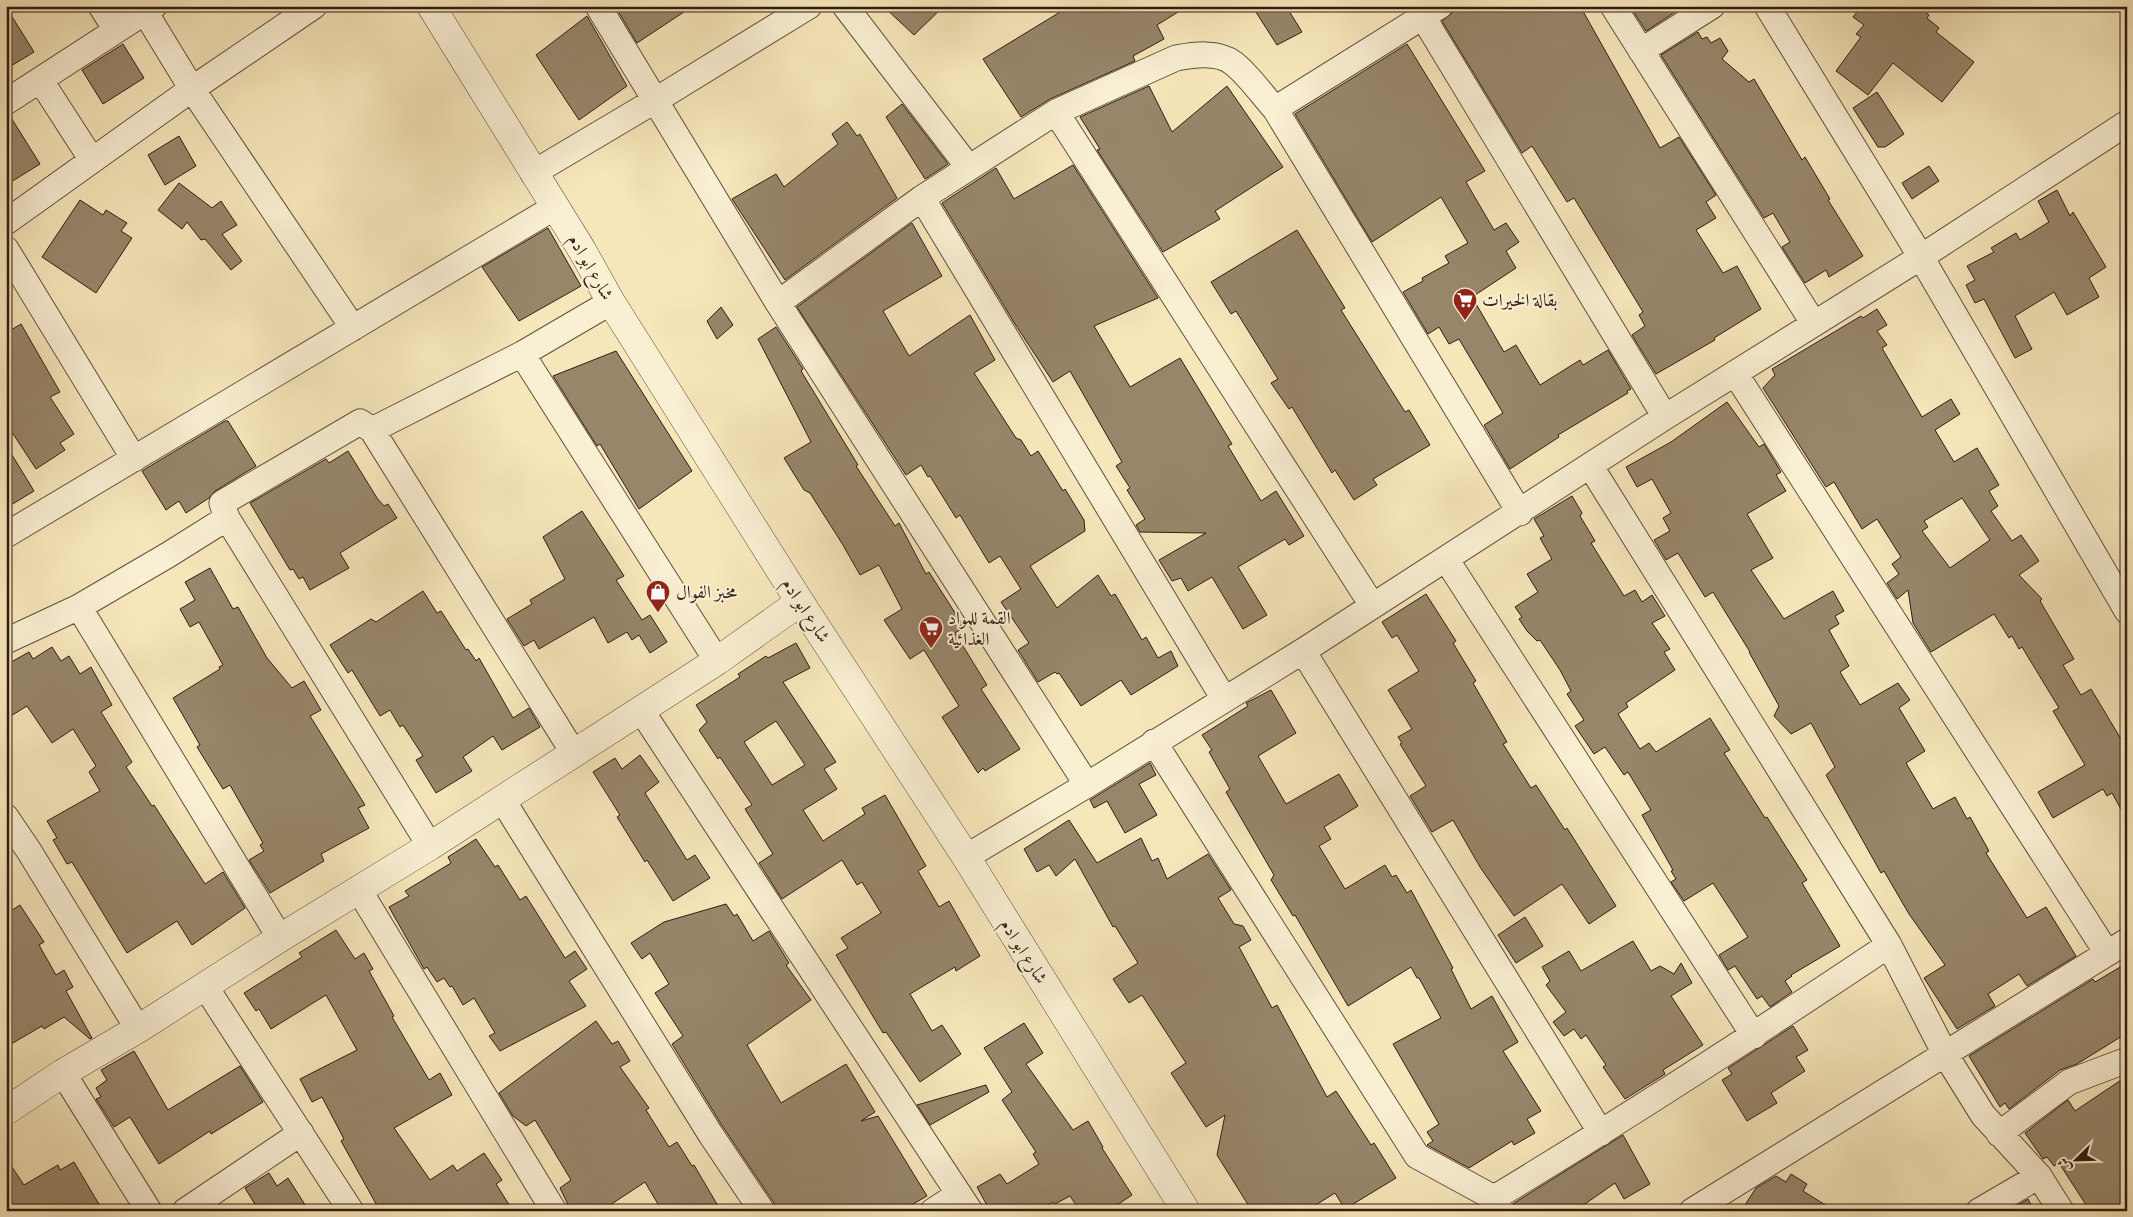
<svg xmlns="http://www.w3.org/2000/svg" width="2133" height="1217" viewBox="0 0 2133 1217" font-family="'Sorts Mill Goudy',Amiri,serif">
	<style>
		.building { fill: #97866a; stroke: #301c13; fill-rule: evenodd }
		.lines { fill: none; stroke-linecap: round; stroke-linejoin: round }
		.minor-casing { stroke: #624f3d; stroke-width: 27 }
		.tertiary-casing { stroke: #624f3d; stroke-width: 29 }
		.minor { stroke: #f9efd3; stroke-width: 25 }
		.tertiary { stroke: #f9efd3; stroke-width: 28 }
		.labels { text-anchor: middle; stroke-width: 4; stroke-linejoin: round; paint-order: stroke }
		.street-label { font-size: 18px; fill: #301c13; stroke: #f9efd3 }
		.poi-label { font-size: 18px; fill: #301c13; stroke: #f9efd3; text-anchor: start }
	</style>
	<rect width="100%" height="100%" fill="#f6e7bb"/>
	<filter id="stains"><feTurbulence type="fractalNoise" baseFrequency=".004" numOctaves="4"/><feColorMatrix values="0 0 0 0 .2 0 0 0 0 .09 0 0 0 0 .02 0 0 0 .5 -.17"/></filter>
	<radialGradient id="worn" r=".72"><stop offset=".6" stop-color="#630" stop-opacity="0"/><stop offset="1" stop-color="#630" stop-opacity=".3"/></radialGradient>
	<path class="building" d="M615,6H693L637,43Z
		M883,6H944L914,35Z
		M1070,6H1188L1157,25L1164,39L1133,56L1135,61L1050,99L1021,117L983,59Z
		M1252,6H1286L1302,32L1277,45Z
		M1454,6H1580L1660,148L1679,137L1716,195L1706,202L1716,218L1696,230L1723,273L1737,266L1761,309L1714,338L1715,340L1656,374L1632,335L1645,326L1639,315L1643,312L1574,198L1567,202L1532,146L1522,153L1442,21L1452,13Z
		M1630,6H1683V7L1646,31Z
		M1862,6H1918L1929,15L1927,18L1939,28L1936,32L1974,62L1942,102L1893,63L1868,95L1836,71L1861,37L1856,34L1864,25L1853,17Z
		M6,7L34,52L6,69Z
		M587,16L627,86L579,120L536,55Z
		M1698,32L1702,39L1707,37L1711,43L1720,38L1728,51L1722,59L1749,82L1754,79L1802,160L1805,157L1830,199L1828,200L1863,256L1829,277L1826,270L1805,283L1782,247L1790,242L1773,213L1764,218L1661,55Z
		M123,44L144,78L103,104L82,70Z
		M1407,44L1485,171L1466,182L1494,230L1506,223L1519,242L1506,251L1516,268L1472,297L1504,352L1516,345L1540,385L1580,360L1583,365L1608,350L1631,389L1627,391L1628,393L1558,435L1559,437L1510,469L1484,425L1503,413L1459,339L1449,344L1439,327L1428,334L1403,292L1423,281L1422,278L1449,263L1445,256L1468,243L1441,197L1372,242L1295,114Z
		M1149,86L1172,132L1227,86L1283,167L1215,211L1220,219L1163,252L1097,150L1100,149L1080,117Z
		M1877,92L1904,134L1885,147H1878L1853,108Z
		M902,104L948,164L925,179L886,117Z
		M6,116H10L40,164L6,185Z
		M847,122L857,136L860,134L897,198L785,280L732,199L776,174L784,187L838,144L832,134Z
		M179,136L196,166L165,185L148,155Z
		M1073,165L1158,298L1094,326L1130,387L1180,358L1232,444L1228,446L1261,501L1276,491L1304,536L1289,545L1285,539L1238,567L1267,615L1243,629L1212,577L1188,591L1181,578L1172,581L1159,560L1206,533L1140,532L1136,525L1145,519L1127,490L1130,488L1116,466L1122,462L1070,371L1053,382L1015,324L942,203L996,168L1014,199Z
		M1929,166L1939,181L1912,199L1902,183Z
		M179,183L212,208L221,201L237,225L222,234L242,261L231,270L205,239L201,240L187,222L182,229L158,210Z
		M2057,190L2070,216L2073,212L2106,267L2089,278L2099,297L2067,315L2054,292L2015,316L2032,349L2015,358L1984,299L1975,303L1966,285L1975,280L1967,266L1994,252L1991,248L2016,233L2020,240L2049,222L2038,201Z
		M80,200L103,215L106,210L127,223L121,231L132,238L96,293L42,257Z
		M912,223L942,276L883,311L909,356L970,315L995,360L974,373L1016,438L1021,440L1031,456L1038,451L1063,491L1065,489L1084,520L1085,531L1030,566L1057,608L1098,575L1111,596L1115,594L1142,640L1146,637L1158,658L1171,651L1178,666L1131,695L1121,680L1081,706L1059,673L1057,674L1055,672L1038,682L1018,650L1029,643L1001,602L1021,589L1000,556L989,563L960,515L956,518L930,476L928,477L921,465L906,475L797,307Z
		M548,228L581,286L519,321L482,267Z
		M1297,230L1345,308L1341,310L1405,412L1409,410L1430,445L1373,479L1377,485L1354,500L1335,470L1332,473L1292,407L1289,409L1271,383L1278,379L1236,311L1231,314L1211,282Z
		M721,307L733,325L717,339L707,321Z
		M1877,309L1887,325L1877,331L1887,345L1882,348L1922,417L1951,399L1960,414L1935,430L1954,462L1977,448L1999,485L1989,491L1998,506L1991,511L2012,541L2021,535L2039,561L2019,575L2042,599L2040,601L2074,659L2063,665L2081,695L2091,689L2127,749V820L2112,793L2107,796L2103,789L2053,818L2038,792L2085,765L2053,711L2059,708L2022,647L2019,649L2012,636L2009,638L1994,614L1931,652L1913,623L1908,590L1897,599L1887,583L1899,574L1892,564L1901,557L1877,519L1862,529L1834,482L1826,487L1763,388L1775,375L1772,369L1861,316L1863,318ZM1962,498L1990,540L1950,568L1922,531L1928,527L1924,521Z
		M21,324L60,392L50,397L74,434L60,443L65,450L36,469L6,423V333Z
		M776,327L803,369L801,371L858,465L856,466L895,526L899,523L926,574L929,572L964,627L955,633L987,685L981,689L1020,749L985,771L983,768L978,773L942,717L959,706L924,650L910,659L884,620L902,609L879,565L860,575L843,545L810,493L804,490L784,458L811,442L758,339Z
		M616,351L692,471L639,509L600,444L597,446L553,376Z
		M1727,402L1759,447L1764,444L1781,472L1776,475L1786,491L1747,514L1773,558L1751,570L1784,619L1833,591L1844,611L1835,616L1839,624L1829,630L1849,666L1840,672L1860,705L1898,683L1910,700L1899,708L1925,751L1906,763L1933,809L1955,797L1967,819L1970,817L1989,851L1986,853L2027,918L2046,907L2076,956L2027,986L2019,974L1988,994L1995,1006L1957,1029L1924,978L1945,965L1909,914L1884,871L1881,873L1826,775L1835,767L1811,723L1791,734L1774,716L1779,706L1749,652H1750L1713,592L1705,597L1678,553L1666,560L1654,540L1670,531L1663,518L1671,513L1652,479L1637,487L1626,467L1671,442Z
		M225,421H228L256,466L215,491L209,498L186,513L179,501L166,510L142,471Z
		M6,445L34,491L6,508Z
		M348,451L377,498L384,506L388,504L397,518L340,553L349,568L310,590L303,577L299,579L293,569L290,570L250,503L326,459L329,463Z
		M1572,496L1582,513L1580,516L1595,541L1591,543L1624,596L1635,590L1642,602L1652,595L1665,616L1652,623L1670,649L1664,652L1675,670L1626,703L1628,707L1618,714L1640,749L1649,743L1656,752L1710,718L1730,750L1724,753L1765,818L1767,817L1807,880L1802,883L1840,946L1791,975L1792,976L1785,981L1792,992L1770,1007L1762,996L1757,999L1735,966L1728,970L1719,955L1748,937L1713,883L1684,901L1671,882L1676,879L1671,871L1673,870L1642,815L1651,810L1628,772L1624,775L1605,747L1594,754L1575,726L1584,720L1567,694L1571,691L1560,670L1540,640L1537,641L1527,631L1519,619L1522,617L1515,607L1538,592L1527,574L1552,559L1540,538L1544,536L1534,519Z
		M582,511L624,576L616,580L642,620L650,615L667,642L650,653L639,635L632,640L627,632L608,643L594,617L539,649L534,640L524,646L507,619L532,604L530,600L565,579L543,537Z
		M210,568L233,609L238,607L267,658L292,688L304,681L321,710L310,716L365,805L358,808L369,828L321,854L324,861L270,893L249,860L264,851L260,845L263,843L230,785L223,789L197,747L200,745L173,698L220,669L219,667L223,665L199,622L190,627L180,609L195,600L185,582Z
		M423,591L437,613L441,611L466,650L468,649L476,661L479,658L513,718L529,708L540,727L502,750L493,736L463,757L472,771L436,793L416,760L423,756L403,725L400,727L390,710L380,716L352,670L348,673L330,645L371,619L376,622Z
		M1426,594L1456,641L1453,643L1476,681L1473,683L1507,742L1503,744L1531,788L1536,785L1565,830L1567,828L1616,906L1589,924L1562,884L1514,916L1480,867L1453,820L1432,832L1410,796L1426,786L1400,744L1402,743L1398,737L1412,729L1388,690L1419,671L1397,635L1392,638L1382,622Z
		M796,643L810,668L783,682L836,762L824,769L837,789L803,810L823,841L865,814L862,808L885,795L926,866L918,871L939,907L949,901L980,956L956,971L955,967L910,994L932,1031L942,1025L961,1054L920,1082L886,1032L883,1033L836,955L848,948L841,938L881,913L862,882L857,885L842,860L782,899L759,863L773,854L745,809L752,805L720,757L718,759L699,730L707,722L696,705L740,677L738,674L766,656L768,658ZM776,721L805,765L772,785L744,742Z
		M52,647L61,661L69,656L80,674L91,667L112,705L101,712L132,762L126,767L152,806L154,805L205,884L223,872L245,908L192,945L177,921L127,953L72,862L67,864L53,840L57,838L47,821L100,791L89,772L96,766L73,729L52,743L27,706L6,719V665L29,652L33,659Z
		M1271,690L1296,733L1258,756L1286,804L1339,774L1358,806L1324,827L1331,839L1319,846L1345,889L1385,865L1392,877L1396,875L1407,893L1411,890L1453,968L1451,969L1471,1009L1492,996L1518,1042L1503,1051L1541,1111L1527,1119L1535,1133L1514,1145L1512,1141L1469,1168L1427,1145L1433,1141L1427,1132L1439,1124L1393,1044L1441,1018L1419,978H1417L1411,967L1348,1006L1295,915L1293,916L1271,880L1274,875L1226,792L1230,789L1209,752L1212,750L1202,735L1248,706L1246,703Z
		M640,755L659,782L645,793L687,860L695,855L710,878L673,901L647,860L645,862L617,817L620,815L593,772L615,758L622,769Z
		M1150,763L1156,775L1139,784L1157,815L1125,833L1107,801L1094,808L1090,800Z
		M1069,820L1097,863L1141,838L1152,861L1158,858L1167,879L1208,854L1231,890L1218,898L1234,924L1243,926L1251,940L1239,947L1272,1008L1277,1005L1327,1097L1336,1091L1371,1145L1374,1143L1396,1178L1345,1209L1335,1193L1306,1211H1252L1217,1155L1225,1115L1206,1127L1171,1073L1186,1063L1142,995L1129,1003L1113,979L1138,963L1115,926L1113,927L1075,859L1056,876L1049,865L1037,872L1024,849Z
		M476,839L495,867L498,865L520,900L526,896L565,958L575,951L587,969L569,981L586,1006L500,1051L489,1036L495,1033L474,998L463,1005L452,986L450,987L444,978L437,982L427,967L424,969L389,907L409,896L405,891L451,863L448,857Z
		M726,904L734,916L737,914L753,941L769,931L789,963L786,965L811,1000L747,1045L781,1103L846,1064L875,1112L861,1121L878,1116L927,1196L901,1211H776L774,1203L723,1127L672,1044L683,1036L655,993L669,984L650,953L642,959L631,943L664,922Z
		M20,905L44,942L39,945L56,975L64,970L73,987L66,991L92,1038L90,1039L64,1017L44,1029L42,1026L6,1047V914Z
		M1525,917L1543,946L1516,963L1498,935Z
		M336,930L355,959L364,953L373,969L369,971L394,1016L392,1017L429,1080L440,1073L452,1095L394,1128L430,1180L453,1165L457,1171L484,1153L502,1180L496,1184L513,1211H380L341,1141L344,1139L322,1097L312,1102L300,1079L357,1050L326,995L271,1029L259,1009L256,1011L244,993L302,957L299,953Z
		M1633,941L1651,971L1660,966L1674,974L1681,963L1692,983L1671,996L1703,1045L1663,1070L1665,1074L1625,1099L1603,1067L1606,1065L1586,1035L1581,1039L1574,1029L1564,1036L1553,1022L1566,1012L1546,985L1550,981L1542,967L1569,951L1581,971Z
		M2127,963V1033L2077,1064L2060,1070L2009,1109L2005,1103L2000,1107L1969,1056L2093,979L2095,982Z
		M596,1021L612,1044L618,1041L630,1061L620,1067L649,1108L646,1110L669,1147L677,1142L692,1166L694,1165L721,1211H662L645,1182L601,1211H571L560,1188L571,1180L535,1120L526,1126L513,1116L499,1093Z
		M1024,1023L1043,1053L1026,1064L1073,1130L1088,1121L1103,1147L1102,1148L1132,1195L1108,1211H1080L1070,1196L1055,1204L1053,1202L1038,1211H990L977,1187L1000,1174L1007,1184L1039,1164L1033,1154L1036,1152L1002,1100L1012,1092L984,1048Z
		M1793,1026L1808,1050L1796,1057L1805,1071L1771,1093L1777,1103L1747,1121L1722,1080L1732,1074L1728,1068Z
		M134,1051L168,1110L240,1066L263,1102L211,1134L210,1131L159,1164L130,1117L114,1127L96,1099L101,1097L96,1088L107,1080L101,1070Z
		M2127,1076V1211H2090L2059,1163L2054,1166L2047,1157L2043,1159L2025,1133L2068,1100L2075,1111Z
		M986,1085L989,1092L930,1125L917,1105Z
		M1623,1135L1650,1184L1624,1199L1615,1183L1575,1211H1516L1514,1203Z
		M6,1158L24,1185L58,1165L60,1170L74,1162L103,1211H6Z
		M269,1173L277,1186L288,1178L309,1211H259L245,1188Z
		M1791,1174L1807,1184L1803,1191L1835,1211H1741L1756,1188L1776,1176L1786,1182Z
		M2028,1199L2034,1211H2008Z"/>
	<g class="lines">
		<defs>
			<path id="minor" d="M101,6L116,30
				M598,6L778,303L1087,785
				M845,6L969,168
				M1613,6L1814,324
				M1767,6L1921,257L2127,611
				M145,12L192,89L353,328
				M1423,17L1665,417
				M1641,51L1712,6
				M41,81L92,160
				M6,102L154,6
				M1275,109L1520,513
				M1056,112L1372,605
				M533,173L656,100L809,6
				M922,198L1224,699
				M6,222L192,89L314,6
				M6,249L134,459
				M778,303L922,198L1056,112L1176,58C1193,55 1218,51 1233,63C1247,73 1263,96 1275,109L1440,6
				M522,354L717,661
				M1735,373L2107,953
				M372,430L573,752
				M1591,467L1889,945L1945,1054L1983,1115L2039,1176L2061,1211
				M227,518L430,846
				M6,535L555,207
				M1446,559L1754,1036
				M79,607L280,938
				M6,641L79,607L168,555L227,518L222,503L360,422L372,430L522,354L611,302
				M1303,651L1601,1133
				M641,710L970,1211
				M1154,742L1417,1156L1494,1198L1502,1211
				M502,799L711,1135L762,1211
				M6,817L29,851L138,1029
				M966,857L1087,785L1303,651L1665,417L1921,257L2127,123
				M359,890L554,1211
				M205,986L351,1211
				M63,1073L149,1211
				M1999,1134L2069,1082L2127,1060
				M1494,1198C1628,1117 1759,1032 1889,945
				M185,1211L301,1133
				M933,1211L959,1194
				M1692,1211L2127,941
				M1979,1211L2039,1176"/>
			<path id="tertiary" d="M431,6L582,250L611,302L800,602L966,857L1186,1211
				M6,1111L63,1073L138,1029L280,938L430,846L717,661L800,602"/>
		</defs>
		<use href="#minor" class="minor-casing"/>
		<use href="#tertiary" class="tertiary-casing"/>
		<use href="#minor" class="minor"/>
		<use href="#tertiary" class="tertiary"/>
	</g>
	<defs>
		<symbol id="supermarket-pin" viewBox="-11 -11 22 30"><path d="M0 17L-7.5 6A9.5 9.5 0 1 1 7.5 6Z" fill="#8f2418" stroke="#f9efd3"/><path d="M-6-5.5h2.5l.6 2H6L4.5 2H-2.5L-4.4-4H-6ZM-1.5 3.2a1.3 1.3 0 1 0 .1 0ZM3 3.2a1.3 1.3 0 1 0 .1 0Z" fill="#fff"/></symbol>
		<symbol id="shop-pin" viewBox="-11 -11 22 30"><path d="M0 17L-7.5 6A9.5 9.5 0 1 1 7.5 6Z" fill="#8f2418" stroke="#f9efd3"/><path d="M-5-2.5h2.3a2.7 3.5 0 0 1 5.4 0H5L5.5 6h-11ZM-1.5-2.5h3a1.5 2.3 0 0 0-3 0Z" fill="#fff"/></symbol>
	</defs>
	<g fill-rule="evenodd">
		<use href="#supermarket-pin" x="1451" y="286" width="28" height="38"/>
		<use href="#shop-pin" x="644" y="578" width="28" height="38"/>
		<use href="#supermarket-pin" x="917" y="614" width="28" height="38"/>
	</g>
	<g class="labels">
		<g class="street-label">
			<text transform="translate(591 267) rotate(60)" y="6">شارع ابو ادم</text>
			<text transform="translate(806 610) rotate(57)" y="6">شارع ابو ادم</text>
			<text transform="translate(1024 951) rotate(58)" y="6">شارع ابو ادم</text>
		</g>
		<g class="poi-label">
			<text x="1482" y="306">بقالة الخيرات</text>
			<text x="676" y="598">مخبز الفوال</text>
			<text x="948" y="624">القمة للمواد<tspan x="948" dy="21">الغذائية</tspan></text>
		</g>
	</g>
	<rect width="2133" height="1217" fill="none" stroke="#f6e7bb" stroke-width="25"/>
	<rect x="8" y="8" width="2118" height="1202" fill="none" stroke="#301c13" stroke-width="2.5"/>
	<rect x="12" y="12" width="2108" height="1192" fill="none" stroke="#301c13"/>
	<g transform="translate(2076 1160) rotate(247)" stroke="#f9efd3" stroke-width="4" paint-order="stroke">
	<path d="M0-4L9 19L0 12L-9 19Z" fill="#301c13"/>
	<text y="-8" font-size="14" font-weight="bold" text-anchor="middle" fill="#301c13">ش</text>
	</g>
	<rect width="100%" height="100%" filter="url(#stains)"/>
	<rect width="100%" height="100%" fill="url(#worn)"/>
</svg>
